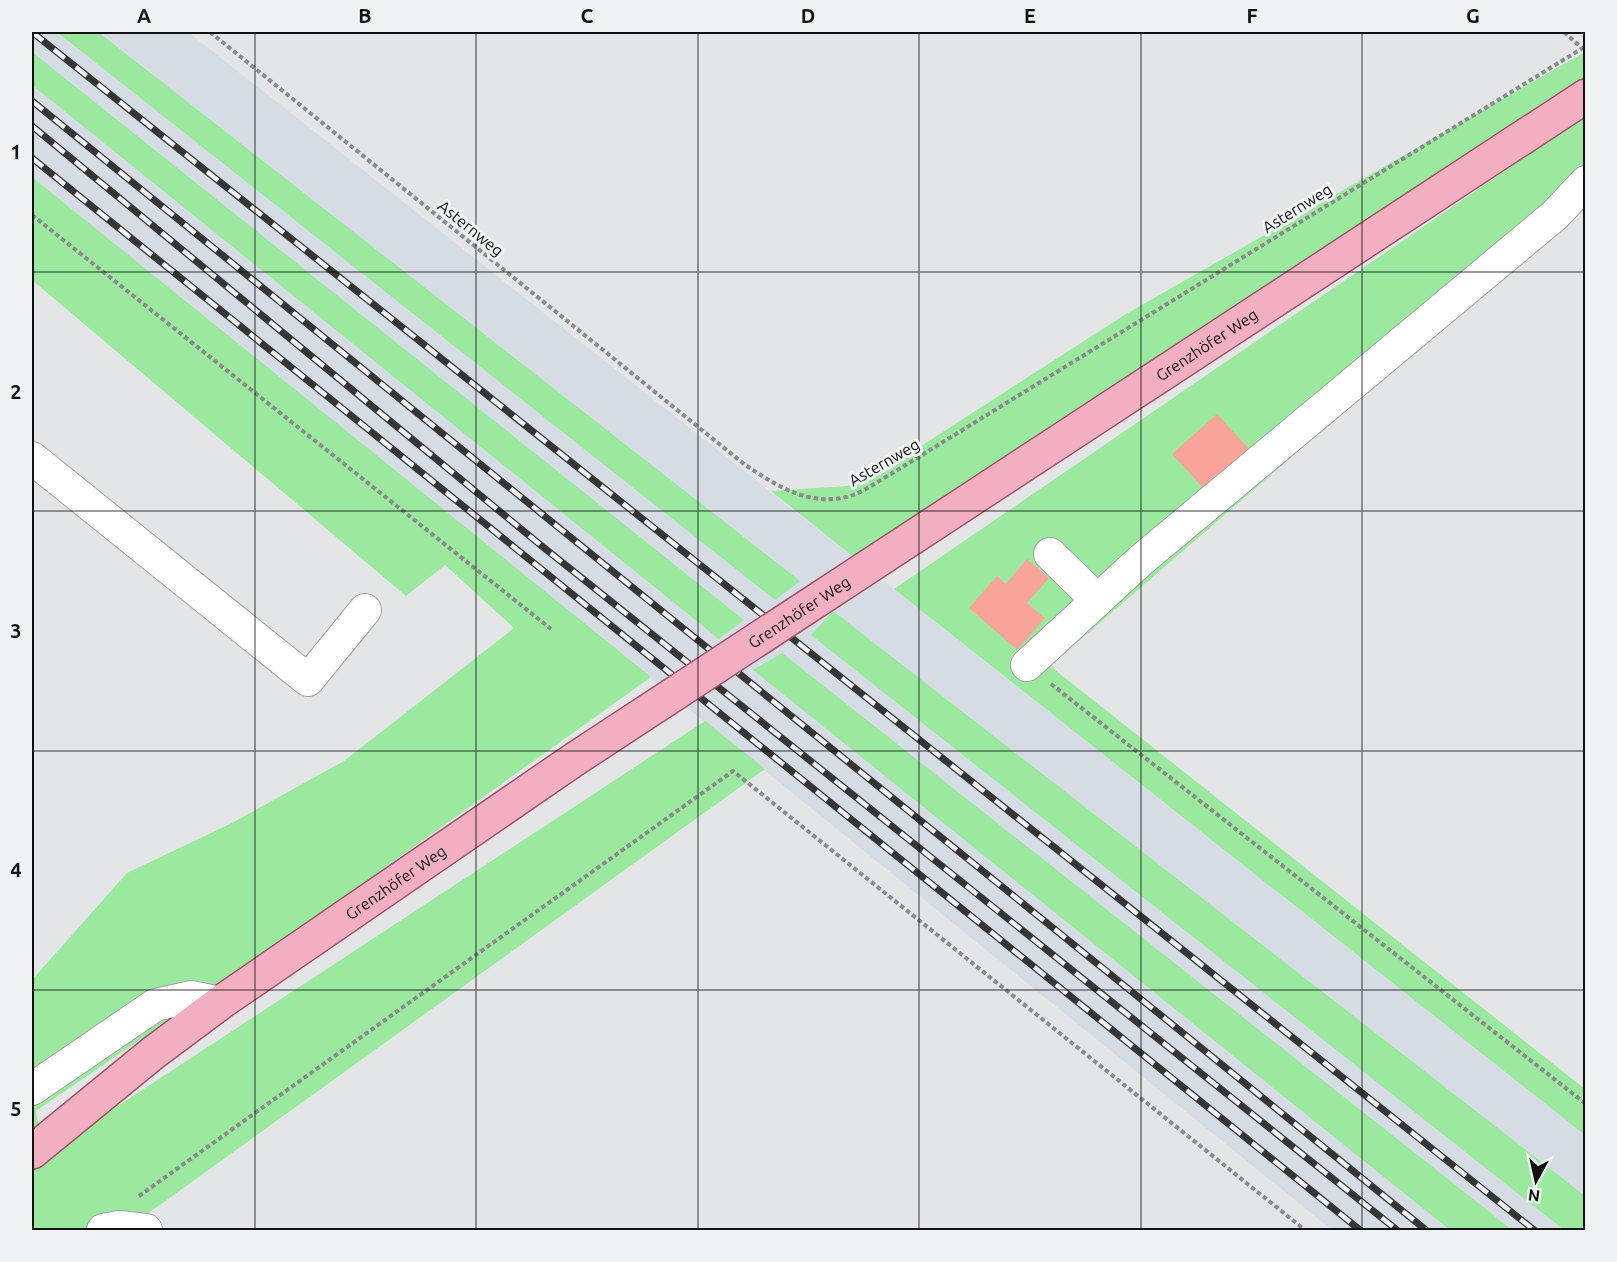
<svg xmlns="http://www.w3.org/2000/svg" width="1617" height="1262" viewBox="0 0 1617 1262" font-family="Ubuntu,sans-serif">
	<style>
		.built { fill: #d6dce4 }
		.green { fill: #9be99e }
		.building { fill: #f9a498 }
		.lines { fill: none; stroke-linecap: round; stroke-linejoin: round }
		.minor-casing { stroke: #a2a2a4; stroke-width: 34 }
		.major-casing { stroke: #9e5569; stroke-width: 36 }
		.path { stroke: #8a8b8c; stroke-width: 4; stroke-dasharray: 4.5 3; stroke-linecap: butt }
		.minor { stroke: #fff; stroke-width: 32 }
		.major { stroke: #f2afc1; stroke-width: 33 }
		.rail-casing { stroke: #363637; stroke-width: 7 }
		.rail { stroke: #f1f2f3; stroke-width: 4.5; stroke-dasharray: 14; stroke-linecap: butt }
		.major-bridge-casing { stroke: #9e5569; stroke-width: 36; stroke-linecap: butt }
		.major-bridge { stroke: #f2afc1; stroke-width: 33 }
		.grid { fill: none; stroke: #111112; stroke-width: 1.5; stroke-opacity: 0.55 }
		.labels { text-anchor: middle; stroke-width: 6; stroke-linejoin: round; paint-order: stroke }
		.street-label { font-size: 16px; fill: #111112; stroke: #f1f2f3 }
		.neatline { fill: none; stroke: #111112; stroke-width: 2 }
		.grid-label { font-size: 20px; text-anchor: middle; font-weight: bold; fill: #111112 }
	</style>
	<rect width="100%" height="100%" fill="#e4e5e6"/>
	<path class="built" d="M32,32H188L1585,1135V1230H1332L32,177Z"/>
	<path class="green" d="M57,32H98L800,581L775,600Z
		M32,52L744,620L719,639L32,85Z
		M1585,52V82L856,559L771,491L848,486L918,448L1126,314Z
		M1585,116V203L1050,666L1585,1089V1135L894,589Z
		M32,177L651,677L229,979L36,1111L43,1155L705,721L765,769L125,1230H32V980L127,873L232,823L344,761L514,628L445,565L406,596L32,280Z
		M833,611L1585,1196V1230H1564L811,635Z
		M782,653L1482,1206L1512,1230H1450L753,670Z"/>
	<path class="building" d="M1217,414L1251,451L1206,491L1172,454Z
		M1027,559L1049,578L1027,603L1045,618L1017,650L969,608L997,576L1006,584Z"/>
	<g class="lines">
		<defs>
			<path id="minor" d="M32,458L308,680L365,610
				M1050,554L1097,600
				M1027,665L1140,561L1555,215L1586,182
				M32,1089L155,1005L191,997L220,1003
				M103,1230L119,1227L146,1230"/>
			<g id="major">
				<path id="s1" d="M883,557L1586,96"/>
				<path id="s2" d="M32,1152L153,1053L220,1003L575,759"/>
			</g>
		</defs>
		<use href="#minor" class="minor-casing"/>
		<use href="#major" class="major-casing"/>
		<path class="path" d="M210,32L744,464C775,485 810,508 850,496C864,492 878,481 891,474L1586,46
			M1564,32L1582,48
			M32,215L551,629
			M1051,684L1586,1104
			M139,1196L733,771L1305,1230"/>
		<use href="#minor" class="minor"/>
		<use href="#major" class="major"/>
		<defs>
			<path id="rail" d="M32,32L1534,1230
				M32,101L1426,1230
				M32,126L543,547L1397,1230
				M32,158L1360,1230"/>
		</defs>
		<use href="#rail" class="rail-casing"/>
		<use href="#rail" class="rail"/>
		<defs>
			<g id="major-bridge">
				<path id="s3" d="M575,759L883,557"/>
			</g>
		</defs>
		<use href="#major-bridge" class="major-bridge-casing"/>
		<use href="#major-bridge" class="major-bridge"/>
	</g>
	<path class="grid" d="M255,32V1230M476,32V1230M698,32V1230M919,32V1230M1141,32V1230M1362,32V1230M32,272H1586M32,511H1586M32,751H1586M32,990H1586"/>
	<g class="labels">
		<g class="street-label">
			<text transform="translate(1297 208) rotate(-32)" y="6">Asternweg</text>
			<text transform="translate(471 228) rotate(39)" y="6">Asternweg</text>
			<text dy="6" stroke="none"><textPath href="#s1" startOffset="387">Grenzhöfer Weg</textPath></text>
			<text transform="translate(884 462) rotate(-30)" y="6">Asternweg</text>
			<text dy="6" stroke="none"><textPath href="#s3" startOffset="268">Grenzhöfer Weg</textPath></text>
			<text dy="6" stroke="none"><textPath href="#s2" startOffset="453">Grenzhöfer Weg</textPath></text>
		</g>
	</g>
	<rect width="1617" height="1262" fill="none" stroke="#f1f2f3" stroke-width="66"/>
	<g transform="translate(1536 1181) rotate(188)" stroke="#f1f2f3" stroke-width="4.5" paint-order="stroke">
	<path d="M0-4.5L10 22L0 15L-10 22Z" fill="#111112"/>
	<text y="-9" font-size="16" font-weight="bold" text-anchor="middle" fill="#111112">N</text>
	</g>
	<rect x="33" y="33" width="1551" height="1196" class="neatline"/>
	<g class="grid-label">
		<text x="144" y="23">A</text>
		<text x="365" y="23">B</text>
		<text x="587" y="23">C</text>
		<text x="808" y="23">D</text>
		<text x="1030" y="23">E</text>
		<text x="1252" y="23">F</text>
		<text x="1473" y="23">G</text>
		<text x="16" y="159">1</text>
		<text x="16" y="399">2</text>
		<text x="16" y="638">3</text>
		<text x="16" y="877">4</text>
		<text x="16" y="1116">5</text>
	</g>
</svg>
